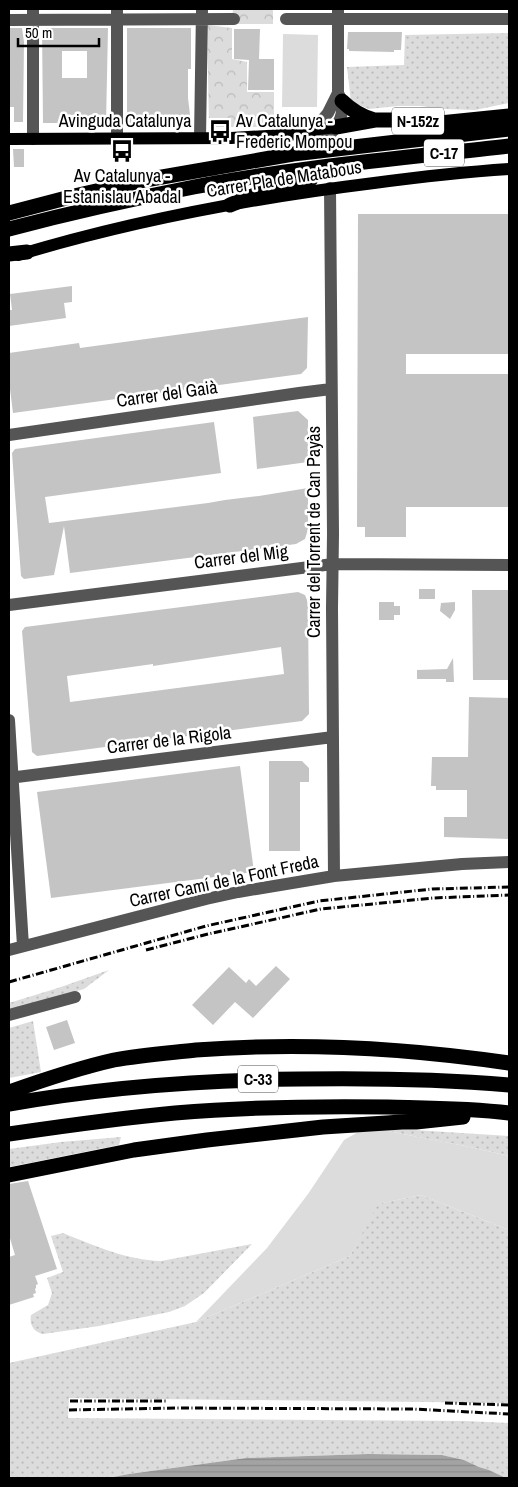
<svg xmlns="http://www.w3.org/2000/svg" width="518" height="1487" viewBox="0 0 518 1487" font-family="'Archivo Narrow',sans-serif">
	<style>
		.grass { fill: url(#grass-dots) }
		.park { fill: url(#park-crowns) }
		.garden { fill: #dcdcdc }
		.water { fill: url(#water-rules) }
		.building { fill: #c4c4c4; fill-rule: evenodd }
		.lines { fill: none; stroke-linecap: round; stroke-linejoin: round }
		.minor { stroke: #555; stroke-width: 12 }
		.major { stroke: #000; stroke-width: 12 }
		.highway { stroke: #000; stroke-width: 15 }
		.rail { stroke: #000; stroke-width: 3; stroke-dasharray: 8 2.5 1 2.5; stroke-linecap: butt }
		.labels { text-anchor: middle; stroke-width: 5; stroke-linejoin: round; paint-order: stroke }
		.shield { fill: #fff; stroke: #4c4c4c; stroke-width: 1 }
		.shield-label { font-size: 16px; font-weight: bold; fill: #000 }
		.street-label { font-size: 18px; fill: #000; stroke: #fff }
		.poi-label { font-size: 18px; fill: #000; stroke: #fff; text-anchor: start }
	</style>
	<defs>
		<pattern id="grass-dots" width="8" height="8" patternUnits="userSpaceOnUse" patternTransform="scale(1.25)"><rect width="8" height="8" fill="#dcdcdc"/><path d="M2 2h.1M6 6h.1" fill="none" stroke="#bbb" stroke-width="1.8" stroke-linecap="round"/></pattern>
		<pattern id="park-crowns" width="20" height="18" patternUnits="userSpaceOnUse" patternTransform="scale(1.25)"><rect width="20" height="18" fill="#dcdcdc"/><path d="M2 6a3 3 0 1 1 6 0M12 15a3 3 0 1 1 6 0" fill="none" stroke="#bbb"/></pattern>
		<pattern id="water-rules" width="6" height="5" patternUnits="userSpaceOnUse" patternTransform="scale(1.25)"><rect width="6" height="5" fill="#a3a3a3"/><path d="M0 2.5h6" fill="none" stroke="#8b8b8b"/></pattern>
	</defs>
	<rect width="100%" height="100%" fill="#fff"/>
	<path class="grass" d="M509,33V103L475,110L443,109L421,106H398L369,109L351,102L347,67L404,65L405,35Z
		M109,970L84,989L9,1010V1003L58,988Z
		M33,1021L41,1072L9,1078V1028Z
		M367,1127L509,1136V1156L470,1147Z
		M121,1137L119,1145L9,1167V1149L61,1142Z
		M421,1195L509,1230V1403L69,1398L68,1418L465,1421L509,1423V1478H506L489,1470L479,1467L464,1460L442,1455L368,1454L246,1458L129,1474L108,1478H9V1363L196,1322L350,1256L377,1204Z
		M63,1233C95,1246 127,1260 161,1261L252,1244L204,1293L185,1306L169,1312L99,1326L43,1334C34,1332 29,1325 31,1315L48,1305L52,1293L47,1278L63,1272L51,1236Z"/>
	<path class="park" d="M233,9H273V24H232Z
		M207,25L232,28V59L247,62V92H274V127H209Z"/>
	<path class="garden" d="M283,34L318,35L317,107H282Z
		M367,1127L470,1147L509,1156V1230L421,1195L378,1204L350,1256L196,1322L267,1248L308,1194L344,1140Z"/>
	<path class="water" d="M368,1454L442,1455L464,1460L479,1467L489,1470L506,1478H108L129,1474L246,1458Z"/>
	<path class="building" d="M9,28H22L24,42L23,122H14V107H9Z
		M42,28H108L106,123H43ZM62,51H87V78H62Z
		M127,28H191V69H188V98L191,123H127Z
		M234,29H260L259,59H274V90H248L249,60L234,59Z
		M348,32H402L401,50H394V52L349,51V49H347Z
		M13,149H24V167H14Z
		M358,214H509V354H406V374H509V507H406V537H365V527H357Z
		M72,286V302L64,303L66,318L9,326V310H12L10,294Z
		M308,317L307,368L301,374L13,413L9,381V353L79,343L80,348Z
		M298,411L308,420V462L257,469L253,417Z
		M214,422L221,473L45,497L49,523L208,503L225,500L259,496L308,488V529L305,539L296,544L70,573L64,526L54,575L24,579L21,576L12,453L15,449Z
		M419,589H435V599H419Z
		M472,590H509V680H473Z
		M298,592L305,595L307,600L308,608L309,714L302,721L37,756L32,752L22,631L25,627ZM281,647L284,674L70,702L67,676L153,664V666Z
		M379,602H394V606H400V615H394V620H379Z
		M455,602V610L450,619L440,611L441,603Z
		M453,658L454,682H446V679H417V670L447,669Z
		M469,697L509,698V839L444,837V817H467V790H436V786H431L432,757H468Z
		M269,761H302L309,768V782H300V851H269Z
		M240,766L254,872L51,898L37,792Z
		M276,966L290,979L253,1018L235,1002L213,1025L192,1005L229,967L246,983L249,979L256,986Z
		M67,1020L75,1043L54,1050L46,1027Z
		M28,1181L57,1269L35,1276L38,1284L36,1285V1288L35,1289L36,1293L33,1294L34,1297L9,1305V1257L15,1255L9,1235V1184Z"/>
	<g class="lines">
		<path class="minor" d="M33,9V139
			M286,19H509
			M9,20L234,19
			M304,133L323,119L328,113L338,93V9
			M302,134L315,136L332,132C341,122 346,107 339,95
			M117,138V9
			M200,138L202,9
			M330,188L333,534L332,608L334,876
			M9,435L299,393L331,389
			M9,605L333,564L509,565
			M9,720L23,946
			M9,778L333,737
			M9,950L206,899L238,892L334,876L462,864L509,862
			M9,1015L75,997"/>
		<path class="major" d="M9,139L231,138L302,134L319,129L336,127
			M18,255C134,220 253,198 374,183C419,177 464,172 509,169"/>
		<path class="highway" d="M342,101C352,111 361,116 374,120
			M336,127L375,120H395L440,123L509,116
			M230,205L282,184L311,179
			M9,213L74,196L145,180L293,154L509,129
			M9,229C70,213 132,199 194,187C298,167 404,158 509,146
			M9,254L27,252
			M9,1092C43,1080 78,1068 114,1060C141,1055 169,1053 196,1050C301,1042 406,1048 509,1063
			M9,1104C105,1087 203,1080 300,1079C370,1078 440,1079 509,1085
			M9,1134C64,1126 119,1118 175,1113C245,1107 317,1106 388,1107C428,1108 469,1108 509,1113
			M9,1175L134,1150L207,1140L323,1127L402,1122H416L463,1117"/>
		<path class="rail" d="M146,950L208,934L321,909L433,898L509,895
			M9,982L206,926L319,901L432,889L509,887
			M70,1401H167
			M445,1403L509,1405
			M69,1410L176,1408L413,1409L509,1414"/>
	</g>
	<defs>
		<symbol id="bus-bare" viewBox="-9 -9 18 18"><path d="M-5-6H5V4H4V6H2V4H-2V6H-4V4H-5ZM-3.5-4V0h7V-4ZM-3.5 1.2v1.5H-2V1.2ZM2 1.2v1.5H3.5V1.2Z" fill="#000" stroke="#fff" stroke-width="2.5" paint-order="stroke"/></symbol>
	</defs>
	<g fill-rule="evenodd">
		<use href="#bus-bare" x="204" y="115" width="32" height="32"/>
		<use href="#bus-bare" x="106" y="135" width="32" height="32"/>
	</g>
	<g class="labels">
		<g class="shield">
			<rect x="392" y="107.5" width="52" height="27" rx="4"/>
			<rect x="424" y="139.5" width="40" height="27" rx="4"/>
			<rect x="238" y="1065.5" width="40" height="27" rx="4"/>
		</g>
		<g class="shield-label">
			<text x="418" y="127">N-152z</text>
			<text x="444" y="159">C-17</text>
			<text x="258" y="1085">C-33</text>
		</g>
		<g class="street-label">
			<text x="125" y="127">Avinguda Catalunya</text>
			<text transform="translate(284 179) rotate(-9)" y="6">Carrer Pla de Matabous</text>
			<text transform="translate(167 394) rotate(-8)" y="6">Carrer del Gaià</text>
			<text transform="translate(314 532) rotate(-90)" y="6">Carrer del Torrent de Can Payàs</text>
			<text transform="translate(241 557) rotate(-7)" y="6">Carrer del Mig</text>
			<text transform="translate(169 740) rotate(-7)" y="6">Carrer de la Rigola</text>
			<text transform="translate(224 881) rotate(-12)" y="6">Carrer Camí de la Font Freda</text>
		</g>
		<g class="poi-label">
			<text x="236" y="127">Av Catalunya -<tspan x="236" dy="21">Frederic Mompou</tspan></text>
			<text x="122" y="182" text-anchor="middle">Av Catalunya -<tspan x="122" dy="21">Estanislau Abadal</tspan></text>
		</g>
	</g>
	<rect width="518" height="1487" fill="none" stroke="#000000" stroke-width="20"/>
	<path d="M18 38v8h81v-8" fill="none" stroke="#000000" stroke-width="2.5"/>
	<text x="25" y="38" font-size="15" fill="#000000" stroke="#ffffff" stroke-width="4" paint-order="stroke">50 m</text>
</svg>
